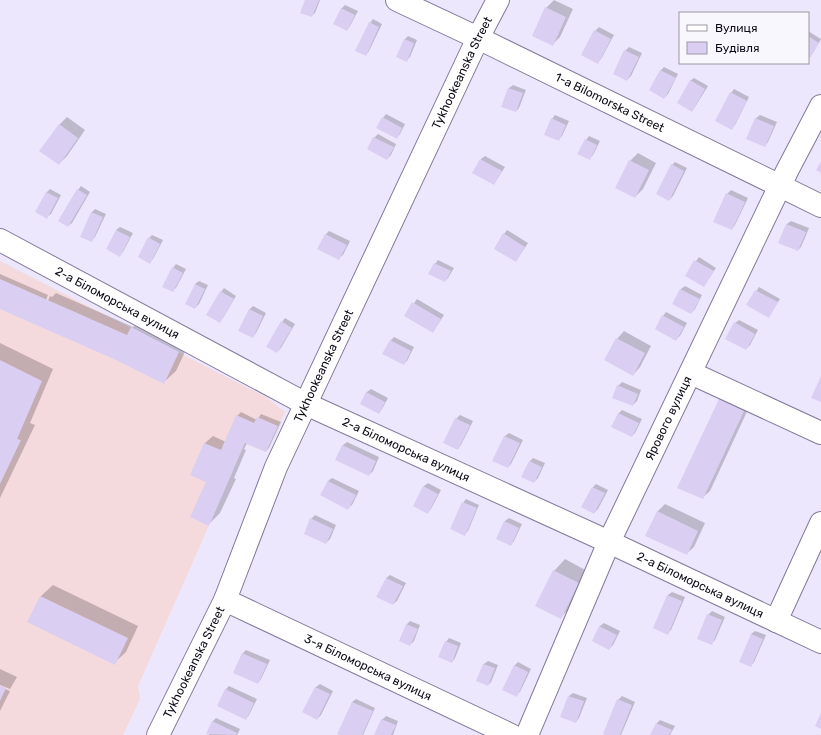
<svg xmlns="http://www.w3.org/2000/svg" width="821" height="735" viewBox="0 0 821 735" font-family="Rubik,sans-serif">
	<style>
		.industrial { fill: #f4d9dd }
		.shadow { fill: #0003 }
		.building { fill: #dacff3 }
		.lines { fill: none; stroke-linecap: round; stroke-linejoin: round }
		.minor-casing { stroke: #837999; stroke-width: 24 }
		.minor { stroke: #fff; stroke-width: 22 }
		.labels { text-anchor: middle; stroke-width: 3.5; stroke-linejoin: round; paint-order: stroke }
		.street-label { font-size: 12px; fill: #0e0a16; stroke: #f9f7fe }
	</style>
	<rect width="100%" height="100%" fill="#ede7fd"/>
	<path class="industrial" d="M0,261L266,397L285,412L266,452L245,444L138,686L140,699L123,735H0Z"/>
	<path class="shadow" d="M306,0H320L315,13L311,16Z
		M554,0L573,9L560,37L552,45L546,8Z
		M345,5L358,11L350,26L347,30L341,9Z
		M373,19L382,24L369,51L366,55L370,23Z
		M599,27L614,35L601,59L598,62L595,31Z
		M808,31L821,39L813,53L810,57L808,56Z
		M408,36L417,40L410,57L407,60L404,40Z
		M629,47L642,53L631,76L627,80L625,51Z
		M664,67L678,74L668,94L664,98L650,90L661,70Z
		M694,78L708,86L695,107L692,111L690,81Z
		M513,85L526,90L519,108L516,111L503,106L509,88Z
		M734,89L749,97L735,125L732,128L731,93Z
		M386,114L405,124L400,134L397,138L383,118Z
		M555,115L569,121L562,136L558,140L552,119Z
		M760,115L777,122L768,142L765,146L747,138L756,118Z
		M67,117L85,130L67,156L59,164V125Z
		M378,134L396,144L391,155L387,159L368,149L374,138Z
		M589,136L600,141L593,155L590,158L586,140Z
		M638,153L656,163L643,189L635,197L630,161Z
		M485,156L505,167L494,184L474,173L481,159Z
		M675,162L687,168L673,196L669,200L672,165Z
		M81,186L90,192L72,223L68,226L78,190Z
		M50,189L61,195L51,214L47,217L46,193Z
		M731,190L748,198L735,225L732,229L727,194Z
		M95,209L106,214L95,237L91,241L81,236L92,212Z
		M791,221L809,228L801,247L798,250L780,243L787,224Z
		M120,227L133,233L123,252L120,255L116,230Z
		M507,230L528,243L516,261L504,234Z
		M329,231L350,241L343,255L339,258L326,234Z
		M152,235L163,240L153,259L150,262L149,238Z
		M699,257L716,268L704,286L686,275Z
		M438,260L454,268L448,278L445,281L435,264Z
		M176,264L186,269L176,288L172,291L173,268Z
		M0,274L48,295L37,321H39L50,296L52,297L56,293L133,327L143,317L190,341L176,371L164,382L117,359L0,307Z
		M199,281L208,285L199,304L195,308V284Z
		M685,286L702,295L695,309L691,313L674,303L681,289Z
		M759,287L780,299L769,316L748,304Z
		M224,288L236,296L223,318L220,321L221,292Z
		M417,299L444,315L433,332L405,316Z
		M253,306L266,313L256,333L253,337L249,310Z
		M666,312L687,323L680,336L676,339L663,316Z
		M285,318L295,324L281,348L277,352L282,322Z
		M739,320L758,330L750,345L746,349L735,323Z
		M624,331L651,346L640,367L633,375L617,339Z
		M394,337L414,347L407,361L403,364L384,354L391,340Z
		M0,343L53,369L30,423L35,425L0,498Z
		M622,382L641,390L637,401L633,405L618,386Z
		M371,389L388,398L382,409L379,413L361,403L367,392Z
		M727,392L751,403L710,491L702,498L719,399Z
		M622,410L642,419L635,433L632,436L612,427L619,413Z
		M241,412L257,420L261,414L281,422L269,448L266,451L247,443L244,449L246,450L234,478L236,479L220,513L209,524L208,482L192,475L205,443L213,436L226,442L237,416Z
		M460,415L473,421L461,445L458,449L445,442L456,419Z
		M509,433L523,440L511,464L508,467L494,460L505,436Z
		M347,442L379,457L373,471L369,475L337,459L343,445Z
		M533,458L545,463L538,478L534,482L530,461Z
		M332,478L359,491L352,505L348,508L321,495L328,481Z
		M428,483L441,490L431,509L427,513L414,506L424,486Z
		M596,484L608,490L598,509L594,513L593,487Z
		M466,499L479,505L468,531L465,534L463,503Z
		M665,504L705,523L694,547L686,554L657,512Z
		M315,515L336,525L330,539L326,543L311,519Z
		M509,518L522,524L514,541L511,545L497,539L505,521Z
		M565,559L589,572L572,606L560,618L554,571Z
		M390,575L406,583L397,601L393,604L386,578Z
		M53,585L138,626L126,652L114,663L29,622L41,596Z
		M672,592L685,597L671,630L667,634L654,628L668,595Z
		M712,611L725,617L715,640L711,644L708,615Z
		M410,621L420,625L414,641L410,645L400,641L407,624Z
		M604,623L620,631L613,645L609,649L593,641L600,626Z
		M755,631L766,635L754,662L751,666V634Z
		M449,638L461,643L455,658L452,662L446,642Z
		M246,650L270,660L261,679L258,683L235,673L243,653Z
		M488,661L498,665L491,682L488,685L477,681L484,664Z
		M518,662L531,669L520,692L516,695L514,666Z
		M0,669L17,677L10,689L0,685Z
		M320,684L333,691L321,715L317,719L304,712L316,687Z
		M229,686L257,699L249,715L246,719L226,689Z
		M0,687L10,691L0,711Z
		M573,693L587,698L579,718L576,722L562,717L569,696Z
		M622,696L635,702L621,735H608L618,700Z
		M356,699L375,708L363,735H342L352,702Z
		M386,716L398,721L393,735H376L382,720Z
		M216,718L240,729L237,735H210L207,733L213,721Z
		M660,720L675,726L670,735H651L657,723Z"/>
	<path class="building" d="M305,0H319L312,17L300,13Z
		M545,7L566,17L553,46L532,36Z
		M341,8L355,15L347,31L333,24Z
		M369,22L379,27L366,56L355,51Z
		M594,30L611,39L598,64L581,55Z
		M808,36L819,43L810,58L808,57Z
		M404,39L414,43L407,62L396,57Z
		M624,50L639,57L627,81L613,74Z
		M660,70L676,78L664,99L649,90Z
		M690,80L705,89L692,112L677,103Z
		M508,88L523,93L516,112L501,107Z
		M730,92L747,101L732,130L715,121Z
		M382,117L402,128L397,139L376,128Z
		M551,118L566,125L559,141L544,135Z
		M755,118L774,126L765,147L746,139Z
		M59,124L78,138L59,165L39,151Z
		M373,137L394,147L387,160L367,149Z
		M585,139L597,145L590,160L577,154Z
		M480,159L502,171L494,185L472,173Z
		M629,160L649,170L635,198L615,188Z
		M821,161V173L816,170Z
		M671,164L684,171L669,201L656,194Z
		M77,189L87,195L68,227L58,221Z
		M46,192L58,198L47,219L35,212Z
		M726,193L745,202L732,230L713,222Z
		M91,212L103,217L92,242L80,237Z
		M786,224L806,232L798,251L778,243Z
		M116,230L130,237L120,257L106,249Z
		M503,233L525,247L516,262L494,249Z
		M325,234L347,245L339,260L317,249Z
		M148,237L160,244L150,264L138,257Z
		M694,260L714,271L704,287L685,276Z
		M434,263L451,271L445,282L428,274Z
		M172,267L183,273L173,292L162,287Z
		M0,279L127,335L131,327L179,352L164,384L116,360L0,309Z
		M195,284L205,289L195,309L185,304Z
		M680,289L700,299L691,314L672,304Z
		M755,290L778,302L769,318L746,305Z
		M220,291L234,299L220,323L206,315Z
		M412,302L441,319L433,333L404,316Z
		M249,309L263,316L253,338L238,331Z
		M662,315L684,327L676,341L655,329Z
		M281,321L292,328L277,353L266,347Z
		M734,322L755,334L746,350L725,339Z
		M616,338L645,353L633,376L604,360Z
		M390,340L411,351L404,365L382,354Z
		M0,360L42,381L17,439L21,440L0,484Z
		M821,376V402L811,398Z
		M617,385L638,394L633,406L612,398Z
		M366,392L385,402L379,414L360,404Z
		M719,399L744,411L703,499L677,488Z
		M618,413L639,423L632,437L611,427Z
		M236,415L254,423L257,417L278,426L266,452L245,443L209,526L190,517L206,482L190,475L204,443L221,450Z
		M455,418L470,425L458,450L443,443Z
		M504,436L520,443L508,468L492,461Z
		M342,445L376,461L369,476L335,460Z
		M529,461L542,467L534,483L521,477Z
		M328,481L356,495L348,510L320,495Z
		M423,486L438,494L428,514L413,506Z
		M592,487L605,493L594,514L581,507Z
		M462,502L477,508L465,536L450,529Z
		M657,511L698,531L687,555L645,536Z
		M310,518L333,529L326,544L304,534Z
		M504,521L519,528L511,546L496,539Z
		M553,570L579,583L561,619L535,606Z
		M386,578L403,586L393,605L376,597Z
		M667,595L682,601L668,635L653,628Z
		M40,596L128,638L115,665L27,622Z
		M707,614L722,620L712,645L697,639Z
		M406,624L418,629L410,646L399,641Z
		M599,626L617,635L609,650L592,641Z
		M751,634L763,639L751,667L739,662Z
		M445,641L458,646L452,663L438,657Z
		M242,653L267,664L258,684L233,673Z
		M483,664L495,668L488,686L476,681Z
		M514,665L528,672L517,697L502,690Z
		M0,686L6,688L0,701Z
		M315,687L330,694L317,720L302,712Z
		M225,689L254,703L246,720L217,706Z
		M568,696L584,701L576,723L560,717Z
		M617,699L632,705L620,735H605L603,734Z
		M352,702L373,711L362,735H340L337,734Z
		M821,713V729L815,726Z
		M381,719L396,725L391,735H374Z
		M212,721L237,733L236,735L206,734Z
		M656,723L672,730L669,735H650Z"/>
	<g class="lines">
		<defs>
			<g id="minor">
				<path id="s1" d="M397,0L478,38L821,206"/>
				<path id="s2" d="M0,240L306,404L609,542L821,642"/>
				<path d="M691,373L821,433"/>
				<path id="s3" d="M225,600L511,735"/>
				<path d="M776,621L821,523"/>
				<path id="s4" d="M158,735L225,600L276,467L478,38L498,0"/>
				<path id="s5" d="M527,735L609,542L787,171L821,106"/>
			</g>
		</defs>
		<use href="#minor" class="minor-casing"/>
		<use href="#minor" class="minor"/>
	</g>
	<g class="labels">
		<g class="street-label">
			<text dy="4" stroke="none"><textPath href="#s4" startOffset="729">Tykhookeanska Street</textPath></text>
			<text dy="4" stroke="none"><textPath href="#s1" startOffset="236">1-a Bilomorska Street</textPath></text>
			<text dy="4" stroke="none"><textPath href="#s2" startOffset="133">2-а Біломорська вулиця</textPath></text>
			<text dy="4" stroke="none"><textPath href="#s4" startOffset="405">Tykhookeanska Street</textPath></text>
			<text dy="4" stroke="none"><textPath href="#s5" startOffset="347">Ярового вулиця</textPath></text>
			<text dy="4" stroke="none"><textPath href="#s2" startOffset="457">2-а Біломорська вулиця</textPath></text>
			<text dy="4" stroke="none"><textPath href="#s2" startOffset="781">2-а Біломорська вулиця</textPath></text>
			<text dy="4" stroke="none"><textPath href="#s4" startOffset="81">Tykhookeanska Street</textPath></text>
			<text dy="4" stroke="none"><textPath href="#s3" startOffset="158">3-я Біломорська вулиця</textPath></text>
		</g>
	</g>
	<rect x="679" y="12" width="130" height="52" fill="#f9f7fe" stroke="#9b98a1"/>
	<rect x="687" y="25" width="20" height="6" fill="#ffffff" stroke="#9b98a1"/>
	<text x="715" y="32" font-size="12" fill="#0e0a16">Вулиця</text>
	<rect x="687" y="42" width="20" height="12" fill="#dacff3" stroke="#9b98a1"/>
	<text x="715" y="52" font-size="12" fill="#0e0a16">Будівля</text>
</svg>
